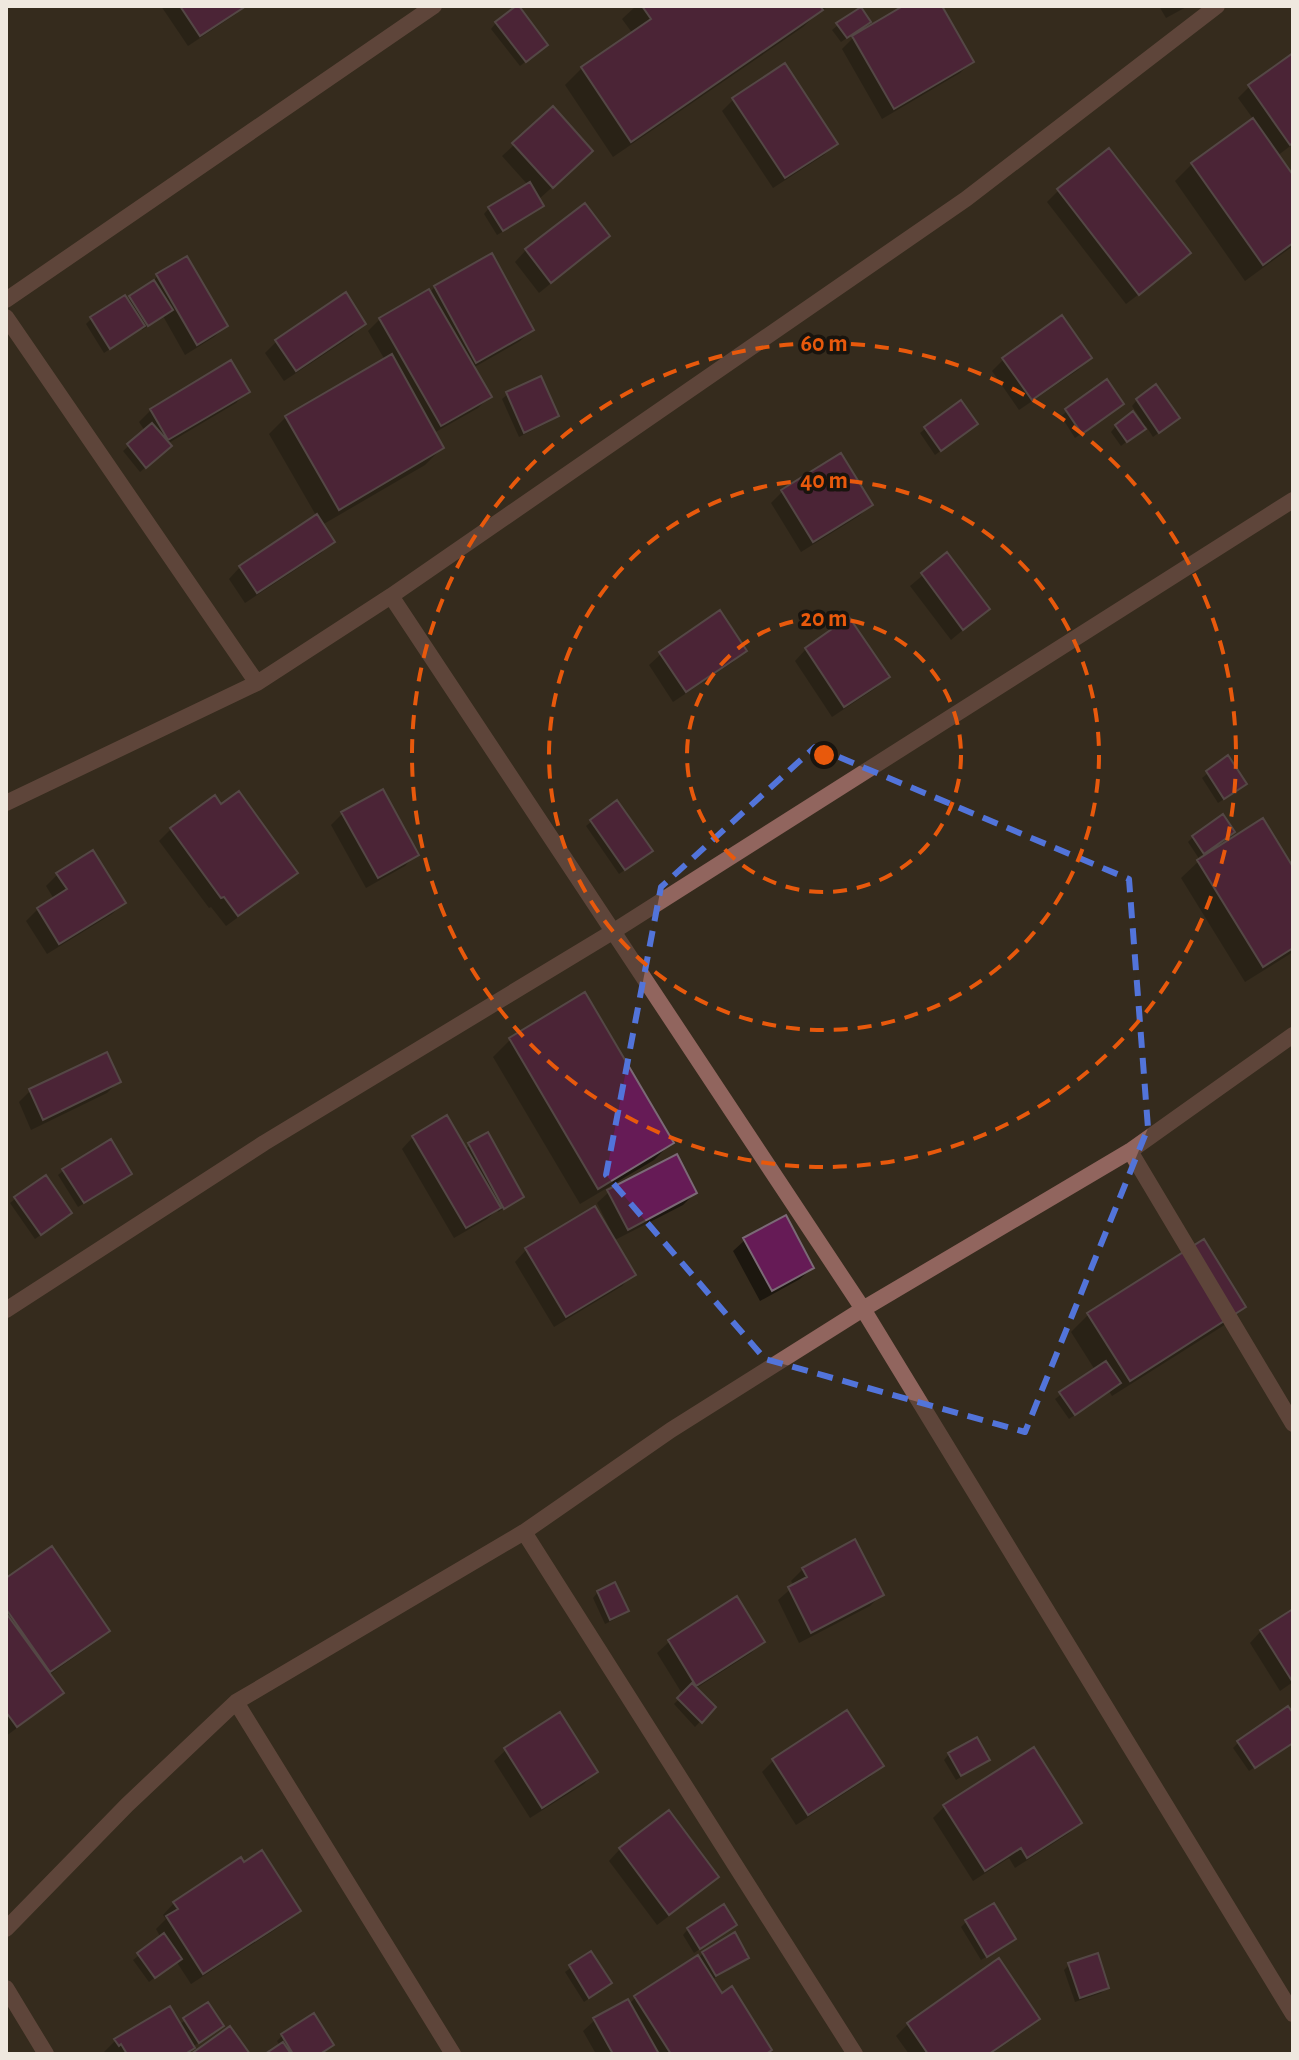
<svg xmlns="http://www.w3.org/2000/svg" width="1299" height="2060" viewBox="0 0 1299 2060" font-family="'Alegreya Sans',sans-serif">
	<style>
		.shadow { fill: #0007 }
		.building { fill: #661b56; stroke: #7b6976; stroke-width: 2 }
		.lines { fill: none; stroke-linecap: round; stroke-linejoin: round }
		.minor { stroke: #91655e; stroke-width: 16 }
		.marked { fill: none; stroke: #5274da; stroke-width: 6; stroke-dasharray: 16 10; stroke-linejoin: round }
		.ring { fill: none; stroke: #e8590c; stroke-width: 4; stroke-dasharray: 14 10 }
		.centre { fill: #e8590c; stroke: #19140e; stroke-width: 4 }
		.ring-label { font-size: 24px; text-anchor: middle; font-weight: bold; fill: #e8590c; stroke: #19140e; stroke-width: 7; stroke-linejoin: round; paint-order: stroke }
	</style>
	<rect width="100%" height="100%" fill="#352b1d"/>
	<path class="shadow" d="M161,6H244L236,14L188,46Z
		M636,6H830L820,11L803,27L613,157L565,85L582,68L633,34L622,19Z
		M907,6H940L972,61L960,73L882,119L842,49L853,38Z
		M1159,6H1188L1166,18Z
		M496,23L540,50L520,66L491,29Z
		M838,25L863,27L841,42L832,30Z
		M1293,56V144L1277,156L1293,179V246L1245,281L1175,181L1192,164L1254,120L1238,98L1250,86Z
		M733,100L835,143L824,155L773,188L722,111Z
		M514,145L579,163L538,200L542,206L536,211L497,235L484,214L489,208L528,185L502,156Z
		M1109,151L1188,253L1177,265L1126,304L1047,202L1058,191Z
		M608,236L596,247L539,293L515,262L526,250Z
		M158,276L226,326L214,337L185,355L163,316L142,330L141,328L104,353L86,324L91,319L126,302L146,287Z
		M435,287L532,330L520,341L473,368L489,397L478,408L434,433L442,448L425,465L322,525L332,542L321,553L245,603L229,579L240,567L317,517L269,434L286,417L385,360L368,331L380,319L429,293Z
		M364,324L352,336L284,381L265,353L276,342Z
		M1089,358L1078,370L1019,410L992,371L1003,360Z
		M1106,382L1117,409L1075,438L1061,416Z
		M247,391L236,403L167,444L164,452L140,472L123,451L145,431L139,422L151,410Z
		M508,394L557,416L551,421L519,437L502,399Z
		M1137,400L1178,418L1153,437L1146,426L1121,446L1111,432L1116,426L1139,423L1142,421L1132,406Z
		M926,428L970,429L935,455L920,433Z
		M783,491L870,505L859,516L801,552L771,503Z
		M947,555L988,609L951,640L910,586Z
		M806,649L887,677L876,688L832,717L795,661Z
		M744,650L733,662L673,702L649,665L661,654Z
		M1227,758L1239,789L1218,803L1202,778Z
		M214,798L221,807L296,873L284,884L226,926L211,907L209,908L159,841L171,829Z
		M343,813L416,854L405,866L366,888L331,825Z
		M592,821L645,856L619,874L586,826Z
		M1193,837H1227L1199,857L1201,859L1293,871V952L1245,982L1181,878L1200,860L1188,842Z
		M58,874L123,903L112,914L47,954L26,921L38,909L54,899L46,886Z
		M510,1040L671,1143L654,1160L580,1204L493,1057Z
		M118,1082L107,1093L31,1130L19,1102L30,1091Z
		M487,1135L522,1197L498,1212L497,1210L487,1219L454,1238L402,1149L413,1137L465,1149Z
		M64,1170L124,1179L78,1207L58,1175Z
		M609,1192L695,1193L683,1205L613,1241L633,1274L622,1286L554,1327L515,1262L526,1250L594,1209L608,1232L611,1231L597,1203Z
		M16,1198L64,1218L35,1239L10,1203Z
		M745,1240L812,1268L800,1279L760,1301L733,1251Z
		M1204,1242L1243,1307L1226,1324L1112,1396L1109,1391L1069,1419L1055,1399L1095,1370L1071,1332L1088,1315Z
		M803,1569L881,1595L870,1606L799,1643L778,1600L794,1586L791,1581Z
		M6,1580L108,1631L96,1642L49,1675L61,1693L50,1704L6,1736Z
		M598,1592L627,1611L621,1616L605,1624L593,1598Z
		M737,1599L763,1642L751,1653L695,1689L714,1707L695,1727L674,1704L683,1695L657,1653L669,1642Z
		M1293,1612V1682L1280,1691L1250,1643L1261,1631Z
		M1293,1716V1742L1249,1771L1233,1748L1239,1742Z
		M506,1750L595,1772L584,1784L530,1818L494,1761Z
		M949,1754L988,1760L982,1765L956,1780L944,1760Z
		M773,1761L881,1766L870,1777L796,1825L762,1772Z
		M945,1806L1080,1823L1068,1834L1015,1868L1009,1858L973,1881L933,1818Z
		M668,1813L716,1877L705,1889L657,1925L609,1861L620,1849Z
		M243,1865L298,1911L287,1922L191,1984L176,1961L149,1982L133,1960L161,1938L156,1929L166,1919L163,1915L174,1903Z
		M966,1922L1008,1944L981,1960L961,1927Z
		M735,1925L694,1953L683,1935L688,1929Z
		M703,1953L746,1957L741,1963L711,1980L765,2054H596L583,2031L595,2020L629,2004L635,1998L698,1959Z
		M590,1954L604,1988L584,2002L565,1972Z
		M1069,1965L1107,1988L1101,1993L1075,2002L1064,1970Z
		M207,2004L216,2031L192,2047L186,2054H106L104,2052L116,2040L179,2025Z
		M314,2016L332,2045L327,2050L320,2054H269L280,2046L277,2041L282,2036Z
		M1038,2019L1026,2030L991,2054H909L896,2036L908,2024Z"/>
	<path class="building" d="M180,6H246L200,36Z
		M516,6H519L548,45L526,62L495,22Z
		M642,6H820L823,10L631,142L581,67L651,19Z
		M903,6H942L974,62L894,109L852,36Z
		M861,7L871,22L847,38L836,23Z
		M1293,53V143L1290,145L1248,85Z
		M785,63L838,144L785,178L732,98Z
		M553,106L593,151L553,188L512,143Z
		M1253,118L1293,175V243L1263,265L1191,163Z
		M1109,148L1191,253L1139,295L1057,189Z
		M530,182L544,206L503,231L488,207Z
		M585,203L610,236L551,283L525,249Z
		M492,253L534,330L476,363L434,286Z
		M187,256L228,326L197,345L156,274Z
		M154,280L173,310L148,326L129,296Z
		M429,289L492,397L441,426L379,318Z
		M346,292L366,324L296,371L275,340Z
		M125,295L145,326L110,349L90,317Z
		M1062,315L1092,358L1032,400L1002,358Z
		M392,354L444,448L339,510L285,416Z
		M231,360L250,392L168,440L150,409Z
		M541,376L559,416L524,433L506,392Z
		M1107,379L1124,404L1082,434L1065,409Z
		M1156,384L1180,418L1159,433L1136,399Z
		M961,400L978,424L941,451L924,427Z
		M1133,411L1146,429L1127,442L1115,425Z
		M152,423L172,446L146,468L127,444Z
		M841,453L873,505L813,542L781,490Z
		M317,514L335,542L257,593L239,566Z
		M947,552L990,609L963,630L921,573Z
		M720,610L747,651L686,692L659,652Z
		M849,617L890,677L844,707L805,648Z
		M1228,755L1247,784L1224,799L1206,771Z
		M383,789L419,855L378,878L341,812Z
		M239,791L298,873L238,916L224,897L221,898L170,828L215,795L221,804Z
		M617,800L653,851L625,870L590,820Z
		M1223,814L1235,832L1204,854L1192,836Z
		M1263,818L1293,867V948L1263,967L1197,860Z
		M93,850L126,903L59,944L37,908L67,889L56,873Z
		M585,992L674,1143L598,1189L509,1038Z
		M107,1052L121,1082L43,1120L29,1089Z
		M447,1115L501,1208L466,1228L412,1136Z
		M488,1132L524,1197L504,1209L468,1143Z
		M111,1139L132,1174L84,1203L62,1169Z
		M677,1154L697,1193L628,1230L607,1190Z
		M46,1175L72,1213L41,1235L14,1197Z
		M595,1206L636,1275L566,1317L525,1248Z
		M786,1215L814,1268L772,1291L743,1238Z
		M1204,1239L1246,1307L1130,1381L1087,1313Z
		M1106,1361L1121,1383L1075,1415L1059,1392Z
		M855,1539L884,1595L811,1633L788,1587L807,1577L802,1568Z
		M52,1546L110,1631L50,1672L6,1609V1578Z
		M615,1582L629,1611L610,1620L597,1591Z
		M737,1596L765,1642L696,1686L668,1640Z
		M1293,1609V1680L1292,1681L1260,1630Z
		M6,1613L64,1693L17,1727L6,1712Z
		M692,1683L716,1707L702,1723L677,1698Z
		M1288,1706L1293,1713V1743L1255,1768L1237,1741Z
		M847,1710L884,1766L808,1815L772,1759Z
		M560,1712L598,1772L542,1808L504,1748Z
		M977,1737L990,1760L961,1776L948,1753Z
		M1034,1747L1082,1823L1027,1858L1021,1848L985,1871L943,1805Z
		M669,1810L719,1877L669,1915L619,1848Z
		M262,1850L301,1911L203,1974L166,1916L178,1909L173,1902L241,1857L244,1862Z
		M994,1903L1016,1939L987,1957L965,1920Z
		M724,1904L737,1925L700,1949L687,1928Z
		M735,1932L749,1958L716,1976L702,1952Z
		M164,1933L182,1959L155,1978L137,1953Z
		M591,1951L612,1983L589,1998L569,1965Z
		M1098,1953L1109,1988L1080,1998L1068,1963Z
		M698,1955L722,1993L732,1986L772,2050L766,2054H671L634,1996Z
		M999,1958L1040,2019L989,2054H928L907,2023Z
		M628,1999L659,2054H613L593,2018Z
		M208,2002L224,2026L199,2043L183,2018Z
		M170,2006L195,2048L185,2054H127L121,2044L119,2046L114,2039Z
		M314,2013L334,2045L320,2054H293L281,2034Z
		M230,2026L250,2054H191Z
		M283,2042L291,2054H265Z"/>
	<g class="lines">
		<path class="minor" d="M6,300L434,6
			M6,317L257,683
			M391,596L863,1309L1293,2014
			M6,803L257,683L391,596L966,199L1217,6
			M1130,1151L1293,1424
			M6,1310L264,1143L614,931L1293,500
			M524,1532L855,2054
			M236,1702L453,2054
			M6,1929L127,1805L236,1702L524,1532L671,1430L863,1309L1130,1151L1293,1035
			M6,1988L46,2054"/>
	</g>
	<path d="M0 0H1299V2060H0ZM815,747L1129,879L1148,1128L1025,1432L765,1359L606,1175L661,887Z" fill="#352b1d" fill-opacity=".55" fill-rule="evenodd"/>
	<path class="marked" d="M815,747L1129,879L1148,1128L1025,1432L765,1359L606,1175L661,887Z"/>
	<g class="ring">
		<circle cx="824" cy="755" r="137"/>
		<circle cx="824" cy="755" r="275"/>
		<circle cx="824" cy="755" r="412"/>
	</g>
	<circle cx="824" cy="755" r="12" class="centre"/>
	<g class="ring-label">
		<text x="824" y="351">60 m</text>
		<text x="824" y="488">40 m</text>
		<text x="824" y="626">20 m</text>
	</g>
	<rect width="1299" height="2060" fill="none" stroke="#efe8df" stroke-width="16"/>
</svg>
